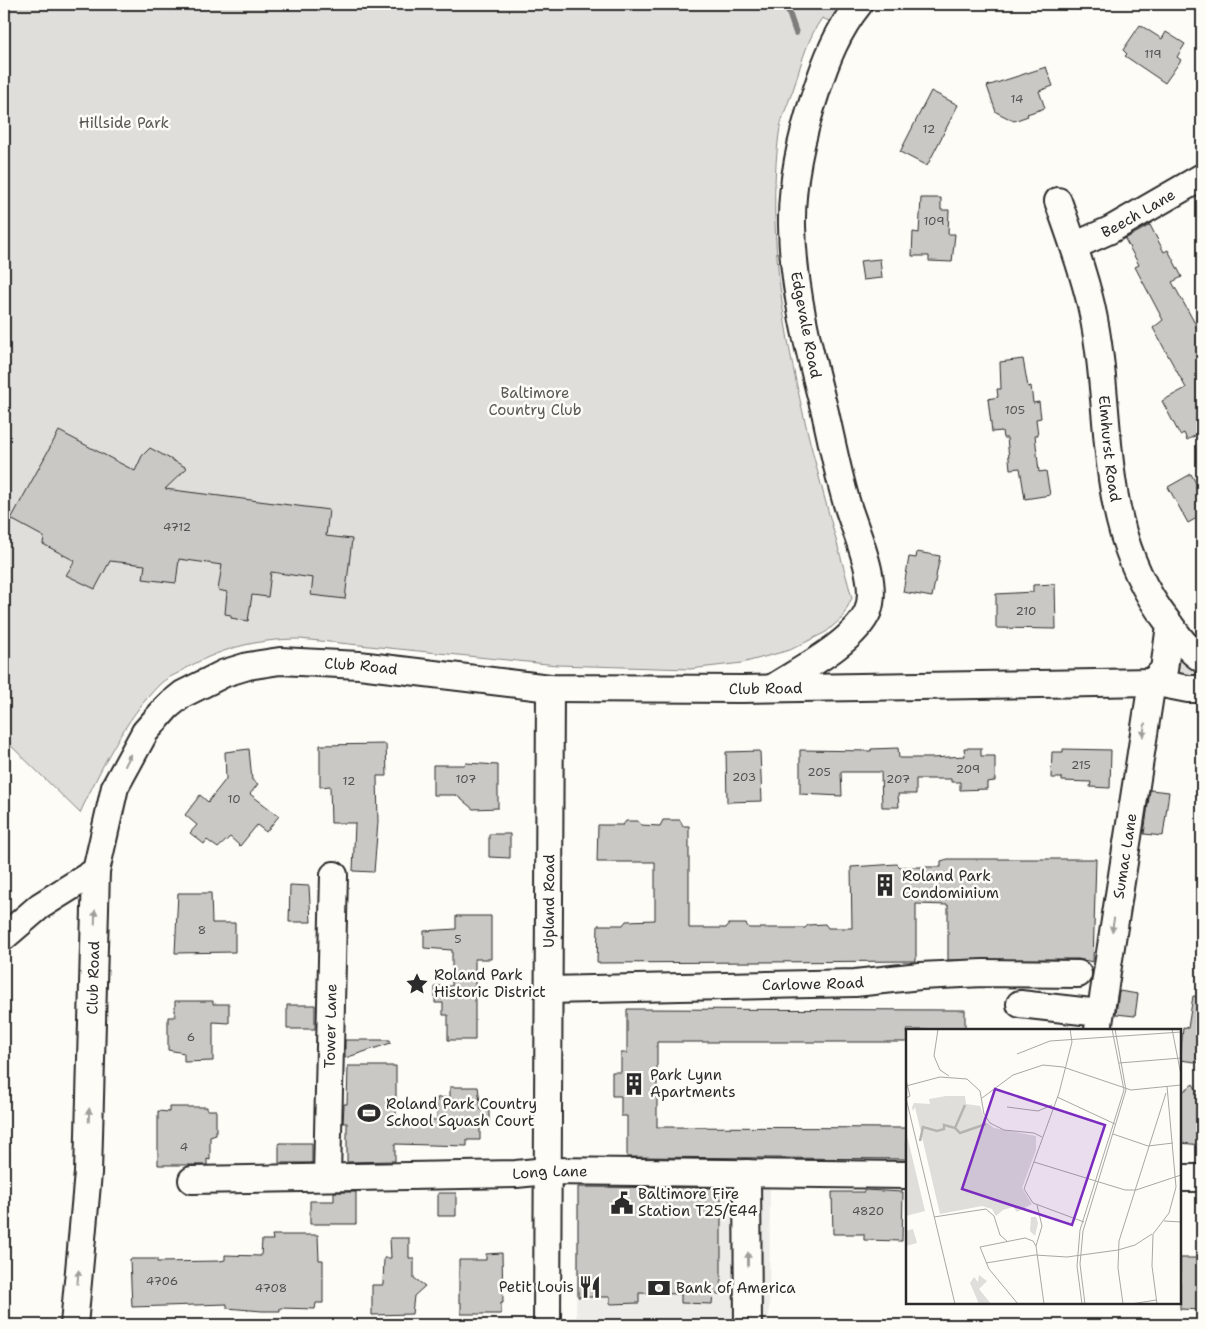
<svg xmlns="http://www.w3.org/2000/svg" width="1206" height="1329" viewBox="0 0 1206 1329" font-family="'Shantell Sans',sans-serif">
	<style>
		.built { fill: #edece8 }
		.green { fill: #dfdeda; stroke: #858482 }
		.lines { fill: none; stroke-linecap: round; stroke-linejoin: round }
		.stream { stroke: #7e7d7b; stroke-width: 6 }
		.building { fill: #c9c8c4; stroke: #2b2b2b }
		.minor-casing { stroke: #2b2b2b; stroke-width: 30 }
		.minor { stroke: #fdfcf7; stroke-width: 26 }
		.oneway { fill: #9e9e9b }
		.labels { text-anchor: middle; stroke-width: 5; stroke-linejoin: round; paint-order: stroke }
		.number-label { font-size: 12px; fill: #525251 }
		.park-label { font-size: 15px; fill: #585857; stroke: #fdfcf7 }
		.street-label { font-size: 15px; fill: #2b2b2b; stroke: #fdfcf7 }
		.poi-label { font-size: 15px; fill: #2b2b2b; stroke: #fdfcf7; text-anchor: start }
		.inset-river { fill: none; stroke: #b5b4b1; stroke-width: 2.5 }
		.inset-road { fill: none; stroke: #a9a8a5; stroke-width: 1 }
		.view { fill: #7b2cbf; fill-opacity: 0.15; stroke: #7b2cbf; stroke-width: 2.5 }
		.inset-edge { fill: none; stroke: #2b2b2b; stroke-width: 2.5 }
	</style>
	<rect width="100%" height="100%" fill="#fdfcf7"/>
	<filter id="ink" filterUnits="userSpaceOnUse"><feTurbulence type="fractalNoise" baseFrequency=".02" numOctaves="2"/><feDisplacementMap in="SourceGraphic" scale="10" xChannelSelector="R" yChannelSelector="G"/><feConvolveMatrix kernelMatrix="1 2 1 2 8 2 1 2 1" color-interpolation-filters="sRGB"/></filter>
	<g filter="url(#ink)">
		<path class="built" d="M770,1178L769,1325H576L578,1179Z"/>
		<path class="green" d="M4,4H843L829,21L822,18C808,38 802,60 795,84C790,100 781,117 779,134C759,286 813,453 852,598L842,618L826,632L790,650L742,663L690,669L557,665L300,639C256,639 217,649 180,672C174,675 165,679 160,684C125,719 101,768 80,813L4,739Z
			M1179,657L1199,668L1196,677L1177,674L1174,663Z"/>
		<g class="lines">
			<path class="stream" d="M786,4L796,33"/>
		</g>
		<path class="building" d="M1140,25L1162,39L1166,32L1185,44L1177,57L1181,60L1165,83L1125,56L1127,54L1123,50Z
			M1046,67L1053,86L1039,91L1045,108L1027,114L1028,116L1014,121L996,112L987,86Z
			M931,91L958,105L927,166L900,152Z
			M921,198H941V210H949L948,234H955L952,262L929,261V256H912L913,232L919,233Z
			M1150,225L1164,252L1168,250L1182,277L1172,282L1202,336V432L1187,440L1184,433L1180,435L1162,401L1186,388L1153,328L1163,320L1135,267L1139,265L1125,239Z
			M880,259L882,278L863,280L860,261Z
			M1023,359L1028,387L1031,386L1033,403L1039,402L1041,418L1036,419L1038,435H1035L1039,472L1046,471L1050,495L1025,499L1020,468L1010,469L1007,438H1003L1002,431L992,432L988,399L998,397L997,389H1001L1000,362Z
			M59,431L135,471L142,456L150,448L187,468L165,489L329,510L326,536L352,539L345,599L311,595L313,578L271,572L268,597L252,595L248,621L231,618V615L225,614L227,592L218,590L222,565L179,559L176,583L143,579L145,565L110,561L95,589L66,575L75,561L43,544L44,537L11,519Z
			M1191,474L1202,494V515L1188,523L1168,487Z
			M917,552L940,556L932,597L903,592L909,557L916,558Z
			M1055,584L1056,629L996,628V594L1033,592V585Z
			M386,744L387,776H377L378,822L374,872L353,871L355,823H331L330,786L320,787V745Z
			M898,748L899,758H932L965,756L964,748H981V756H995V781L987,782V789L960,790V782H951V779H916V794H898L899,807H882L881,772H841L842,796L800,794V750L871,751V749Z
			M249,749L252,780L258,784L250,794L279,816L266,832L257,825L240,846L230,837L218,848L207,840L204,844L190,833L197,825L185,815L200,795L208,802L226,779L225,752Z
			M1063,749L1111,750L1110,788L1090,787L1091,782L1062,781V778H1051L1052,752H1063Z
			M760,751L762,801L727,802L726,752Z
			M466,763L498,765V808L473,809L456,795H433V765H464Z
			M1150,790L1169,792L1163,836L1144,834Z
			M663,820H680L683,826H689V928H726L729,924H746L749,928H805L808,925L825,924L828,928H852L851,867L897,864L900,867H941V861L948,859H1096L1093,962L1078,959L948,960V905L916,904V961L597,963L598,925H623L626,921L655,920V862H597L598,825H623L626,821H638L641,825L660,826Z
			M489,834H510V858L489,857Z
			M290,885L309,886L311,922H289Z
			M178,893H211L212,923H235V952L175,953Z
			M456,916H491V959H475V1040H448V1015H443V1003H435V986H452V950L424,948V931L456,929Z
			M1119,991L1138,994L1135,1016L1116,1014Z
			M1193,996L1202,997V1063L1180,1060L1183,1027L1188,1028Z
			M175,1001H213V1004H229V1023L213,1022V1061L184,1062V1053L168,1050V1017H175Z
			M287,1005H315V1029H287Z
			M627,1009L965,1010V1030H907V1042H657V1127L907,1128V1159L627,1157V1116H621V1096H612V1072H621V1053H627Z
			M345,1040H390L391,1043L345,1058Z
			M348,1066H396V1119L437,1120V1098L450,1097V1087H478L481,1110H489V1126H480V1140H467V1146L395,1144V1161L347,1162V1123H343L344,1104H347Z
			M1193,1084L1202,1098V1145L1180,1143V1094Z
			M169,1107H207V1110H216V1135L210,1137V1160L207,1159V1165H158V1111L169,1112Z
			M279,1143H312V1163H279Z
			M578,1187L721,1188V1294H713L712,1304L681,1303V1294L639,1293V1303L610,1304V1297H578Z
			M864,1190L903,1192L902,1241L864,1240V1234H833L832,1192H864Z
			M334,1192H356V1224H310V1201H334Z
			M438,1193H456V1216H438Z
			M272,1235H318L319,1260H323V1303H316L315,1309L280,1308V1311H262L227,1308V1304L132,1307L130,1259H157V1262L220,1261L225,1260V1255L261,1256L262,1240H273Z
			M390,1238H409V1258H414V1278L425,1286L414,1296L412,1314L372,1315V1285H383L384,1258H391Z
			M502,1253L503,1303H501V1314H461V1302H459V1260H486V1254Z
			M1180,1258H1202V1310L1180,1309Z"/>
		<g class="lines">
			<defs>
				<g id="minor">
					<path id="s1" d="M1058,201C1070,235 1083,270 1091,305C1116,415 1093,525 1167,621C1177,634 1187,650 1202,659"/>
					<path id="s2" d="M1074,246L1110,230L1202,177"/>
					<path d="M772,688C800,670 855,642 868,611C879,582 856,533 847,504C838,474 832,443 825,412C809,351 793,289 792,226C791,182 802,134 816,92C826,60 838,30 859,4"/>
					<path d="M4,937L40,906L96,871"/>
					<path id="s3" d="M548,990L855,983L920,976L983,973L1078,974"/>
					<path d="M1020,1004L1100,1013"/>
					<path id="s4" d="M1098,1030L1152,682L1164,670L1170,625"/>
					<path d="M747,1173L748,1325"/>
					<path id="s5" d="M327,1176L334,875"/>
					<path d="M1180,1178H1202"/>
					<path id="s6" d="M192,1180L516,1174L547,1171L907,1175"/>
					<path id="s7" d="M74,1325L88,1173L96,871L115,787L145,732L168,706L183,694L225,673L248,666L280,661L359,665L550,688L742,689L1152,682L1188,689H1202"/>
					<path id="s8" d="M547,1325L550,688"/>
				</g>
			</defs>
			<use href="#minor" class="minor-casing"/>
			<use href="#minor" class="minor"/>
		</g>
		<defs><path id="oneway-solid" d="M-6-.8H1V-3.2L6.5 0L1 3.2V.8H-6Z" transform="scale(1.25)"/></defs>
		<g class="oneway">
			<use href="#oneway-solid" transform="translate(1144 730) rotate(99)"/>
			<use href="#oneway-solid" transform="translate(128 760) rotate(-63)"/>
			<use href="#oneway-solid" transform="translate(95 917) rotate(-88)"/>
			<use href="#oneway-solid" transform="translate(1113 925) rotate(99)"/>
			<use href="#oneway-solid" transform="translate(89 1115) rotate(-88)"/>
			<use href="#oneway-solid" transform="translate(748 1259) rotate(-90)"/>
			<use href="#oneway-solid" transform="translate(78 1277) rotate(-85)"/>
		</g>
	</g>
	<defs>
		<symbol id="building-bare" viewBox="-9 -9 18 18"><path d="M-4-6H4V6H1V3H-1V6H-4ZM-2.5-4.3h1.7v1.8h-1.7ZM.8-4.3h1.7v1.8H.8ZM-2.5-1h1.7V.8h-1.7ZM.8-1h1.7V.8H.8Z" fill="#2b2b2b" stroke="#fdfcf7" stroke-width="2.5" paint-order="stroke"/></symbol>
		<symbol id="sight-bare" viewBox="-9 -9 18 18"><path d="M0-6L1.8-2.2L6-1.7L2.9 1.2L3.7 5.4L0 3.3L-3.7 5.4L-2.9 1.2L-6-1.7L-1.8-2.2Z" fill="#2b2b2b" stroke="#fdfcf7" stroke-width="2.5" paint-order="stroke"/></symbol>
		<symbol id="stadium-bare" viewBox="-9 -9 18 18"><path d="M0-5a6.5 5 0 1 0 0 10a6.5 5 0 1 0 0-10ZM-3.5-1.8h7v3.6h-7Z" fill="#2b2b2b" stroke="#fdfcf7" stroke-width="2.5" paint-order="stroke"/></symbol>
		<symbol id="civic-bare" viewBox="-9 -9 18 18"><path d="M-.6-6.5H3V-4.5H.6V-3L4-1V1h2V6H-6V1h2V-1L-.6-3ZM-1.2 2.5V6h2.4V2.5Z" fill="#2b2b2b" stroke="#fdfcf7" stroke-width="2.5" paint-order="stroke"/></symbol>
		<symbol id="restaurant-bare" viewBox="-9 -9 18 18"><path d="M-5-6h1v4h1v-4h1v4h1v-4h1v5L-1.5 .5V6h-2V.5L-5-1ZM5-6V6H3V1.5H1.5Q1.5-4 5-6Z" fill="#2b2b2b" stroke="#fdfcf7" stroke-width="2.5" paint-order="stroke"/></symbol>
		<symbol id="bank-bare" viewBox="-9 -9 18 18"><path d="M-6-4H6V4H-6ZM0-2.3a2.3 2.3 0 1 0 0 4.6a2.3 2.3 0 1 0 0-4.6Z" fill="#2b2b2b" stroke="#fdfcf7" stroke-width="2.5" paint-order="stroke"/></symbol>
	</defs>
	<g fill-rule="evenodd">
		<use href="#building-bare" x="869" y="869" width="32" height="32"/>
		<use href="#sight-bare" x="401" y="968" width="32" height="32"/>
		<use href="#building-bare" x="618" y="1068" width="32" height="32"/>
		<use href="#stadium-bare" x="353" y="1097" width="32" height="32"/>
		<use href="#civic-bare" x="606" y="1187" width="32" height="32"/>
		<use href="#restaurant-bare" x="574" y="1271" width="32" height="32"/>
		<use href="#bank-bare" x="643" y="1272" width="32" height="32"/>
	</g>
	<g class="labels">
		<g class="number-label">
			<text x="1153" y="58">119</text>
			<text x="1017" y="103">14</text>
			<text x="929" y="133">12</text>
			<text x="934" y="225">109</text>
			<text x="1015" y="414">105</text>
			<text x="177" y="531">4712</text>
			<text x="1026" y="615">210</text>
			<text x="1081" y="769">215</text>
			<text x="968" y="773">209</text>
			<text x="819" y="776">205</text>
			<text x="744" y="781">203</text>
			<text x="466" y="783">107</text>
			<text x="898" y="783">207</text>
			<text x="349" y="785">12</text>
			<text x="234" y="803">10</text>
			<text x="202" y="934">8</text>
			<text x="458" y="943">5</text>
			<text x="191" y="1041">6</text>
			<text x="184" y="1151">4</text>
			<text x="868" y="1215">4820</text>
			<text x="162" y="1285">4706</text>
			<text x="271" y="1292">4708</text>
		</g>
		<g class="park-label">
			<text x="124" y="128">Hillside Park</text>
			<text x="535" y="398">Baltimore<tspan x="535" dy="17">Country Club</tspan></text>
		</g>
		<g class="street-label">
			<text dy="5" stroke="none"><textPath href="#s2" startOffset="72">Beech Lane</textPath></text>
			<text transform="translate(806 325) rotate(79)" y="5">Edgevale Road</text>
			<text dy="5" stroke="none"><textPath href="#s1" startOffset="254">Elmhurst Road</textPath></text>
			<text dy="5" stroke="none"><textPath href="#s7" startOffset="842">Club Road</textPath></text>
			<text dy="5" stroke="none"><textPath href="#s7" startOffset="1248">Club Road</textPath></text>
			<text dy="5" stroke="none"><textPath href="#s4" startOffset="176">Sumac Lane</textPath></text>
			<text dy="5" stroke="none"><textPath href="#s8" startOffset="424">Upland Road</textPath></text>
			<text dy="5" stroke="none"><textPath href="#s7" startOffset="348">Club Road</textPath></text>
			<text dy="5" stroke="none"><textPath href="#s3" startOffset="265">Carlowe Road</textPath></text>
			<text dy="5" stroke="none"><textPath href="#s5" startOffset="150">Tower Lane</textPath></text>
			<text dy="5" stroke="none"><textPath href="#s6" startOffset="358">Long Lane</textPath></text>
		</g>
		<g class="poi-label">
			<text x="902" y="881">Roland Park<tspan x="902" dy="17">Condominium</tspan></text>
			<text x="434" y="980">Roland Park<tspan x="434" dy="17">Historic District</tspan></text>
			<text x="650" y="1080">Park Lynn<tspan x="650" dy="17">Apartments</tspan></text>
			<text x="386" y="1109">Roland Park Country<tspan x="386" dy="17">School Squash Court</tspan></text>
			<text x="638" y="1199">Baltimore Fire<tspan x="638" dy="17">Station T25/E44</tspan></text>
			<text x="574" y="1292" text-anchor="end">Petit Louis</text>
			<text x="676" y="1293">Bank of America</text>
		</g>
	</g>
	<g transform="translate(906 1029)">
		<rect width="275" height="275" fill="#fdfcf7"/>
		<path d="M40,67H59L60,75L74,77L80,93L88,99L130,107V121L116,159L126,175L111,183L107,178L97,181L90,187L86,180L76,177L34,185L9,78L7,82L6,78L8,74L24,75L23,70ZM0,102L19,182L0,187ZM125,188H130L132,194L129,207L124,202ZM7,200L11,214L0,217V202ZM73,246L81,252L73,260L85,275H73L64,254L68,248L72,253Z" fill="#dfdeda"/>
		<path class="inset-river" d="M49,99L54,104L80,95M14,112L17,98L31,102L38,100V96L49,99L59,76"/>
		<path class="inset-road" d="M32,0L28,27L34,41L43,47M164,0L166,13L153,64L118,160L127,174L178,193M266,0L275,46M111,25L144,12L275,3M213,34L275,29M0,51L4,67L0,69M0,57L34,48L61,50L74,62L78,85L84,94L98,101L128,104L136,108M151,68L209,95M0,69L49,275M76,69L107,46L137,36L157,38L225,61L275,56M101,78L132,82L146,76M207,105L242,117L267,114M128,133L219,161H230L275,146M131,176L136,197L130,217L138,275M28,188L80,180L88,187L94,206L101,212M258,192L275,193M80,234L129,226L161,228L212,221L229,216L246,205M112,275L83,240L74,218L119,209L127,212L130,217M176,275L171,237L174,201L218,61L206,0M179,275L174,235L177,202L220,61L209,0M217,275L212,239L213,212L260,64M225,275L250,271M251,275L246,237L247,205L263,184L270,158L261,57"/>
		<path class="view" d="M89,60L199,96L166,196L56,160Z"/>
		<rect width="275" height="275" class="inset-edge"/>
	</g>
	<rect width="1206" height="1329" fill="none" stroke="#fdfcf7" stroke-width="20"/>
	<rect x="10" y="10" width="1186" height="1309" fill="none" stroke="#2b2b2b" stroke-width="2" filter="url(#ink)"/>
</svg>
